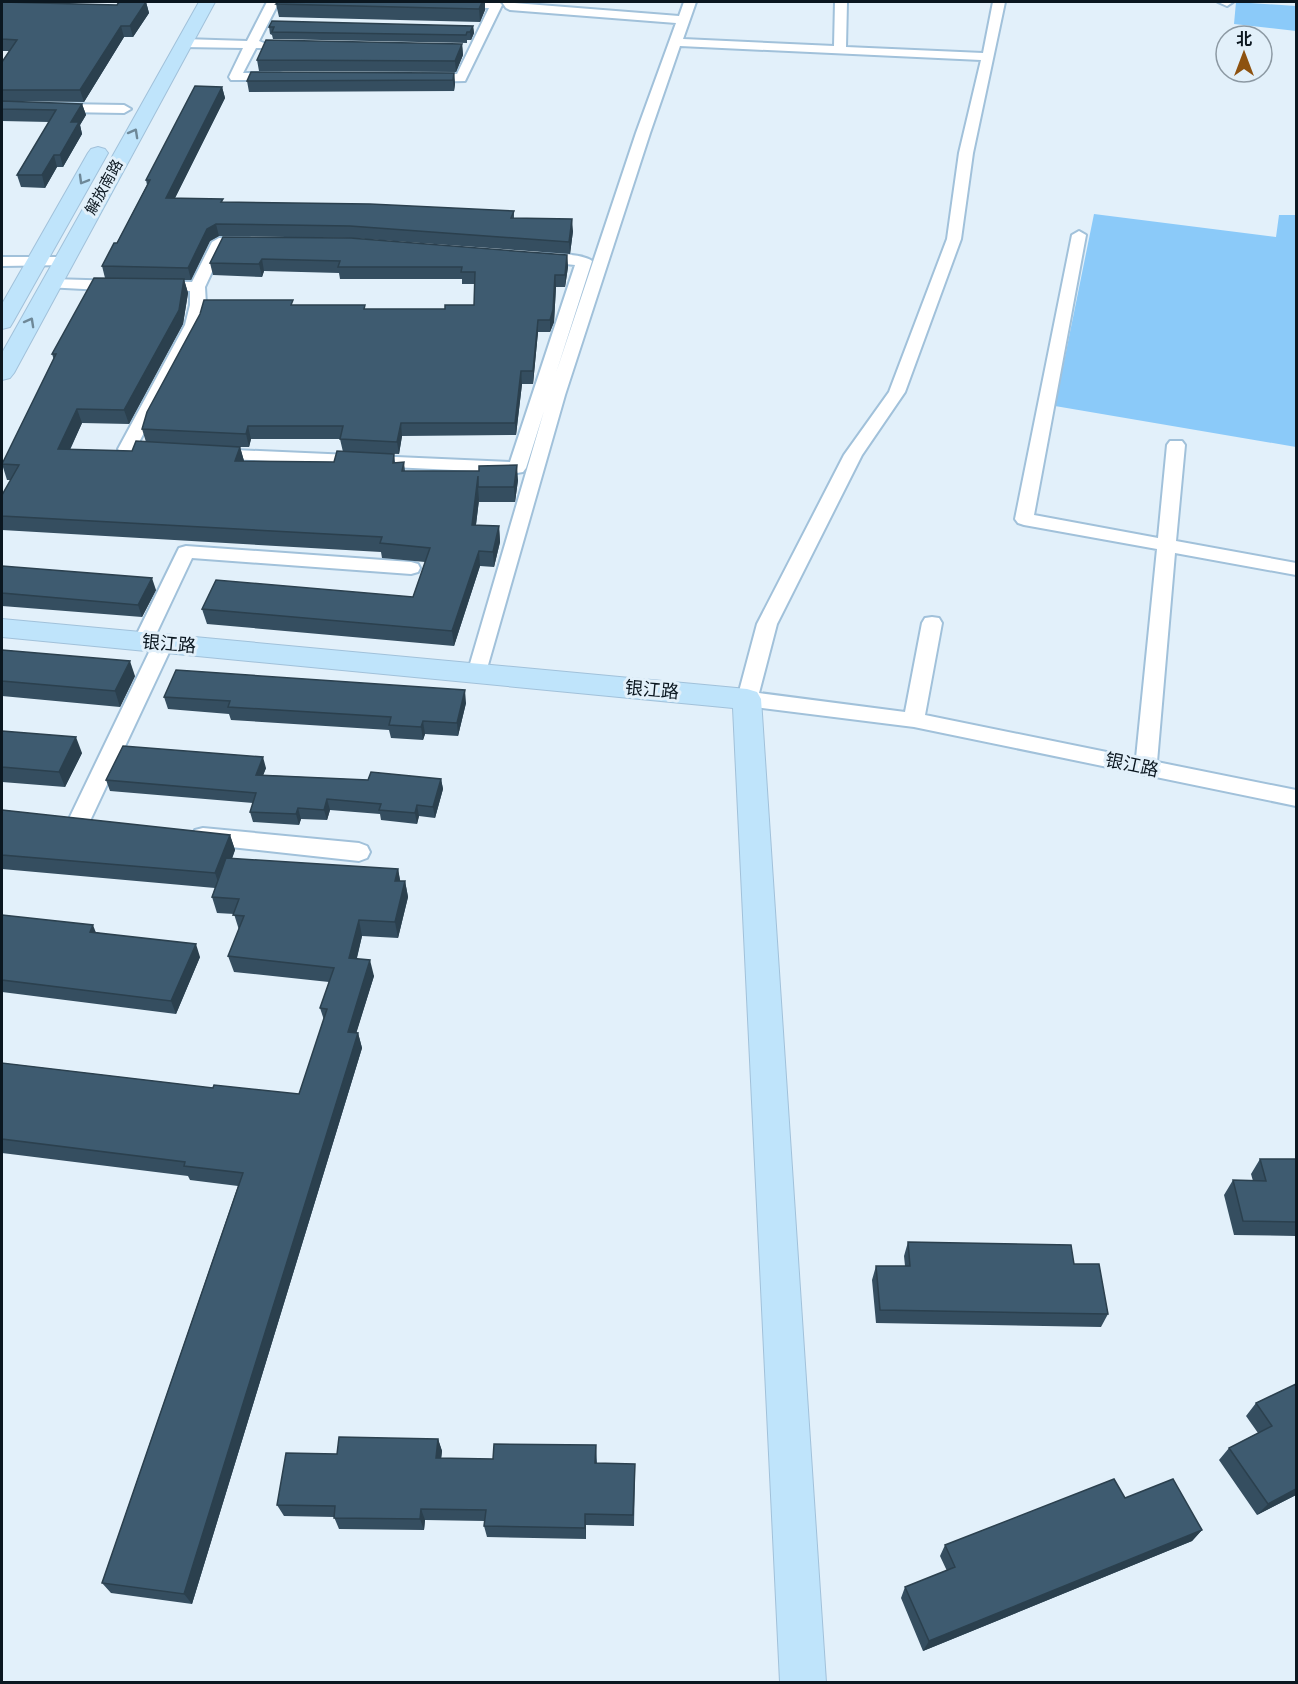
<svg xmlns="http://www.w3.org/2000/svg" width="1298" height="1684" viewBox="0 0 1298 1684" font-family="Helvetica,'Noto Sans SC',sans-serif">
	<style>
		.green { fill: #8bcaf9 }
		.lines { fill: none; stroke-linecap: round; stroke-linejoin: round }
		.street-casing { stroke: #a1c1da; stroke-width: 4 }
		.secondary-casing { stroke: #a1c1da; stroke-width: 2 }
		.street { fill: #fff; fill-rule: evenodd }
		.secondary { fill: #bfe4fb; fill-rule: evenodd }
		.wall { fill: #354e60; fill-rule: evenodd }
		.shaded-wall { fill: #2b404e }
		.building { fill: #3e5b70; stroke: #2b404e; stroke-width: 1.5 }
		.oneway { stroke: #6e8898 }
		.labels { text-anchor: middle; stroke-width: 6; stroke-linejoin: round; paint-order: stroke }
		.far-street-label { font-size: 15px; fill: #0b1720; stroke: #e2f0fa }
		.street-label { font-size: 18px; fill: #0b1720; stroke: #e2f0fa }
	</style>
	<rect width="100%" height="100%" fill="#e2f0fa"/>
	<path class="green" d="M1236,2L1296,6V31L1234,24Z
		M1094,214L1276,237L1279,215H1296V447L1055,406Z"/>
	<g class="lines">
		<defs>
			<path id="street" d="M267,2H279L259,41L269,45L267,48H256L243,73H279L283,74L285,77L283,80H231L229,77L243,48L184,47L178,43L184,39L247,41Z
				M399,2L500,3L502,5L465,81L423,82L417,78L423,74H457L489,8L405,6Z
				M502,2L679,16L684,2H696L683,39L834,46L835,2H847L846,47L983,53L993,2H1005L973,153L961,239L905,392L862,455L777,624L759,693L905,712L922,623L925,618L932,617L939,618L942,623L925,715L1136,758L1157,549L1024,525L1018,523L1015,519L1072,235L1079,231L1086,235L1034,515L1158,538L1167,445L1170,441H1182L1185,445L1176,541L1296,563V575L1175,553L1157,762L1296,790V806L914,727L747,706L740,704L737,699L757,624L844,455L889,392L947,239L959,153L981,60L680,46L650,133L565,395L484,679L477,681L470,679L467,674L544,411L526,468L523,472L517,473L207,458L204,454L207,450L213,449L510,462L575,265L537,261L530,257C536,250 585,254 592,261L556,373L636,133L676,23L510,10L506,8Z
				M1218,2H1233L1227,6Z
				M2,103L124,105L131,109L124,113L2,111Z
				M219,238H249L256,242L249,246H224L205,287L206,305L201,325L138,444L168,447L171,451L168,455L162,456L121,453L118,449L185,325L190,305V291H157L149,286L157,281L192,282L212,242Z
				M63,257L71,262L68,265L2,266V257Z
				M51,279L121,281L129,286L121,291L46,287L43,284L46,281Z
				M186,546L411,562L418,564L420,568L418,572L411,574L192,558L150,647L143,649L136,647L133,642L177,552L179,548Z
				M163,637L170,639L173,644L89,823L86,829L78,831L70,829L67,823L153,644L156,639Z
				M203,828L359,843L367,846L370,852L367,858L359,861L203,844L195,842L192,836L195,830Z"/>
			<path id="secondary" d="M199,2H215L14,373L10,378L2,380V353Z
				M98,147L105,149L108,153L13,322L10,327L2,329V304L88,153L91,149Z
				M2,619L747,689L757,692L761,699L826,1682H780L733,708L2,637Z"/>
		</defs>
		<use href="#street" class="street-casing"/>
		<use href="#secondary" class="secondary-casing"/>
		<use href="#street" class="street"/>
		<use href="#secondary" class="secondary"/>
	</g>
	<path class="wall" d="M2,2L117,5L146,2L149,13L133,37H124L84,102L2,101V62L9,51H2Z
		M278,2H485V10L480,22L279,17L276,4Z
		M473,26L474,33L471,40H467V43L273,39L272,35L270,34L269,27Z
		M462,44L463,55L456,72L259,71L257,60Z
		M454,73L455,84L454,91L249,92L247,81Z
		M222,87L225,98L175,198L224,202L514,211V218L573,231L570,254L352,238L219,236L210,241L191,280H184L188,293L183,324L129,424L82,423L70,450L132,451L146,442L142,429L293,305L365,309H445L474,305V284H462V279H340L339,273L264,271L262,277L213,275L210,263L223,237L567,255L568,267L565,287H556L554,322L550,332H538L533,384H522L516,435L402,436L399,454L361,453L394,454L395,462H404L405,471L518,480L515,502H479V500L476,525L499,526L500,542L494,567L480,566L454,646L207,624L202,609L413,597L425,562L382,558L381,552L2,530V495L11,480H7L2,464L54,360L52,354L105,278L102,266L117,243L147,185L146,180ZM251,439H340L343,452L334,462L244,461L240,447H249Z
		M82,104L86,115L80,125L82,134L63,167H57L45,188L21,187L17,175L49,122L2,121V109Z
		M2,566L156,590L142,617L2,606Z
		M2,650L135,676L120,707L2,696Z
		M164,697L466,703L458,736L425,734L423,740L391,738L389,730L231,720L229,714L168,709Z
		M2,731L82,753L65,787L2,782Z
		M266,768L263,775L368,780L441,779L443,789L435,818L419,816L417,824L381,820L380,814L330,810L327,820L301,819L299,825L253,822L250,812L253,803L110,791L106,780Z
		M2,810L230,835L235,850L232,859L398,869L400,881H405L408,897L398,938L362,936L357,958L374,976L356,1033H358L362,1048L192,1604L111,1593L102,1583L238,1186L190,1180L188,1176L2,1153V1063L213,1088L299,1094L324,1020L320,1008L329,982L234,972L228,956L239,930L234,914L217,913L212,897L215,888L2,869Z
		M2,915L96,932L200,957L176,1014L2,992Z
		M1260,1159H1296V1236L1234,1235L1224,1195L1233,1180L1253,1181L1251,1174Z
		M908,1242L1074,1264L1108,1314L1101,1327L876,1323L872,1280L876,1266H905L904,1256Z
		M1296,1384V1495L1257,1515L1219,1460L1229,1448L1258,1433L1246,1416L1256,1403Z
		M438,1439L442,1451L441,1458L493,1459L596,1445L597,1463L635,1476L634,1526L586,1525V1539L487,1537L484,1526L485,1521L425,1520L424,1530L339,1529L334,1517L284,1516L277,1505L337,1454Z
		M1125,1498L1202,1530L1192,1541L923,1651L901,1598L905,1587L947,1571L940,1556L945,1545Z"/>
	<path class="shaded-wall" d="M146,2L149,13L133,37L130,26Z
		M482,2H485V10L480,22L479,9Z
		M121,26L124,37L84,102L80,90Z
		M473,26L474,33L471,40L470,32Z
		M462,44L463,55L456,72L455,61Z
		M454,73L455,84L454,91L453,80Z
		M222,87L225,98L169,210L166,198Z
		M82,104L86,115L80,125L82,134L63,167L60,155L71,122Z
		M54,155L57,167L45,188L42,175Z
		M572,219L573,231L570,254L569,242Z
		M216,224L219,236L210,241L191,280L188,268L207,229Z
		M567,255L568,267L565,287V275Z
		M262,259L264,271L262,277L259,264Z
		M555,275L556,287L554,322L550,332V320Z
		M184,279L188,293L183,324L129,424L124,410Z
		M538,320V332L533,384V371Z
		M521,371L522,384L516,435L515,423Z
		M77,409L82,423L63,464L58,449Z
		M401,423L402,436L399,454L397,442Z
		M248,426L251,439L249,447L246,434Z
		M240,447L244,461H235Z
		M517,465L518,480L515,502L514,487Z
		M478,476V487L479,500L474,540L472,525Z
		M499,526L500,542L494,567L493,552Z
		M479,551L480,566L454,646L452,631Z
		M152,578L156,590L142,617L138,605Z
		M130,661L135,676L120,707L115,691Z
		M465,690L466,703L458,736L457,723Z
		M423,721L425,734L423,740L421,727Z
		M76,737L82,753L65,787L59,772Z
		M263,757L266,768L259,786L256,775Z
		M441,779L443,789L435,818L433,807Z
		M327,799L330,810L327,820L324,810Z
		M417,805L419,816L417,824L415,813Z
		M298,808L301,819L299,825L296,814Z
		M230,835L235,850L220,888L215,873Z
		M398,869L401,885L395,881Z
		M405,881L408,897L398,938L395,922Z
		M359,920L362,936L353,973L349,958Z
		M93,925L98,938L90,932Z
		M196,944L200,957L176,1014L171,1001Z
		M370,960L374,976L352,1047L348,1032Z
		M358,1033L362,1048L192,1604L184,1594Z
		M438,1439L442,1451L440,1470L436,1458Z
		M1296,1489V1495L1257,1515L1268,1504Z
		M421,1509L425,1520L424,1530L420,1519Z
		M585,1514L586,1525V1539L585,1528Z
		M1202,1530L1192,1541L923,1651L929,1641Z"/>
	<path class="building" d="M2,2L117,5L119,2H146L130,26H121L80,90H2V62L17,40L2,39Z
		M278,2H482L479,9L276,4Z
		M272,21L473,26L470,32H467L466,35L272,32L274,27H269Z
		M266,40L462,44L455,61L257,60Z
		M251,72L454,73L453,80L247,81Z
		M195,86L222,87L166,198L223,199L221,202L370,204L514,211L511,218L572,219L569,242L350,226L216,224L207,229L188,268L102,266L114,243H117L150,180H146Z
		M2,101L82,104L71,122H79L60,155H54L42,175H17L56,110L2,109Z
		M223,237L350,238L567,255L565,275H555L553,310L550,320H538L533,371H521L515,423H401L397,442L340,439L343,426H248L246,434L142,429L147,412L200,314L204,300H293L291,305H365L364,309H445V305H474L475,272H461L462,267H338L340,261L262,259L259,264L210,263Z
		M94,278L184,279L179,310L124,410L77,409L58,449L132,451L136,441L240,447L235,461L334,462L337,451L394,454L393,463L404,462L402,471H479V466L517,465L514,487H478V476L472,525L499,526L493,552L479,551L452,631L202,609L216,580L413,597L430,548L380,543L382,537L2,516V495L19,465L2,464L56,354H52Z
		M2,566L152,578L138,605L2,593Z
		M2,650L130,661L115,691L2,681Z
		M176,670L465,690L457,723L423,721L421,727L389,725L391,717L228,707L230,701L164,697Z
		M2,731L76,737L59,772L2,767Z
		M123,746L263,757L256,775L368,780L371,772L441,779L433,807L417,805L415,813L379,810L381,804L327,799L324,810L298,808L296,814L250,812L256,793L106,780Z
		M2,810L230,835L215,873L2,855Z
		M226,858L398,869L395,881H405L395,922L359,920L349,958L370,960L348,1032L358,1033L184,1594L102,1583L243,1173L184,1166L185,1162L2,1139V1063L213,1088L214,1085L299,1094L327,1009L320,1008L334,968L228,956L244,916L233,915L239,899L212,897Z
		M2,915L93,925L90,932L196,944L171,1001L2,980Z
		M1260,1159H1296V1222L1243,1221L1233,1180L1266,1181Z
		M908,1242L1071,1245L1074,1264H1099L1108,1314L880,1310L876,1266H910Z
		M1296,1384V1489L1268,1504L1229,1448L1272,1426L1256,1403Z
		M339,1437L438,1439L436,1458L493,1459L494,1444L596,1445L595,1463L635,1464L633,1515L585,1514V1528L484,1526L486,1510L421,1509L420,1519L334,1518L335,1506L277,1505L286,1453L337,1454Z
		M1114,1479L1125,1498L1173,1479L1202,1530L929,1641L905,1587L955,1567L945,1545Z"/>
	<defs><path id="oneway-chevron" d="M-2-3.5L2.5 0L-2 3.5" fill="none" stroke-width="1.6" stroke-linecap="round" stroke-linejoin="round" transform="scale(1.5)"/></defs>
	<g class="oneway">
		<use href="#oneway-chevron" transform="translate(134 133) rotate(-61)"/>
		<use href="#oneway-chevron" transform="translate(83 180) rotate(120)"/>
		<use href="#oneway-chevron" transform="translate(30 322) rotate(-61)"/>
	</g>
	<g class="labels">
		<g class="far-street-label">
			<text transform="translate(104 187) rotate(-61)" y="5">解放南路</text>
		</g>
		<g class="street-label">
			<text transform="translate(169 644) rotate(5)" y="6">银江路</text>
			<text transform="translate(652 690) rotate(5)" y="6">银江路</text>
			<text transform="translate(1132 765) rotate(12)" y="6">银江路</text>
		</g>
	</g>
	<rect width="1298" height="1684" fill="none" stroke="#0b1720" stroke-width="6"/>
	<g transform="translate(1244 54)"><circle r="28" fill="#e2f0fa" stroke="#8c99a3" stroke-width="1.5"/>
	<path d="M0-4.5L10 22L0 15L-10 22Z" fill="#8d5210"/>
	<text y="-9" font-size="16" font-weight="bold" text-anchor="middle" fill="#0b1720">北</text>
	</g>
</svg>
